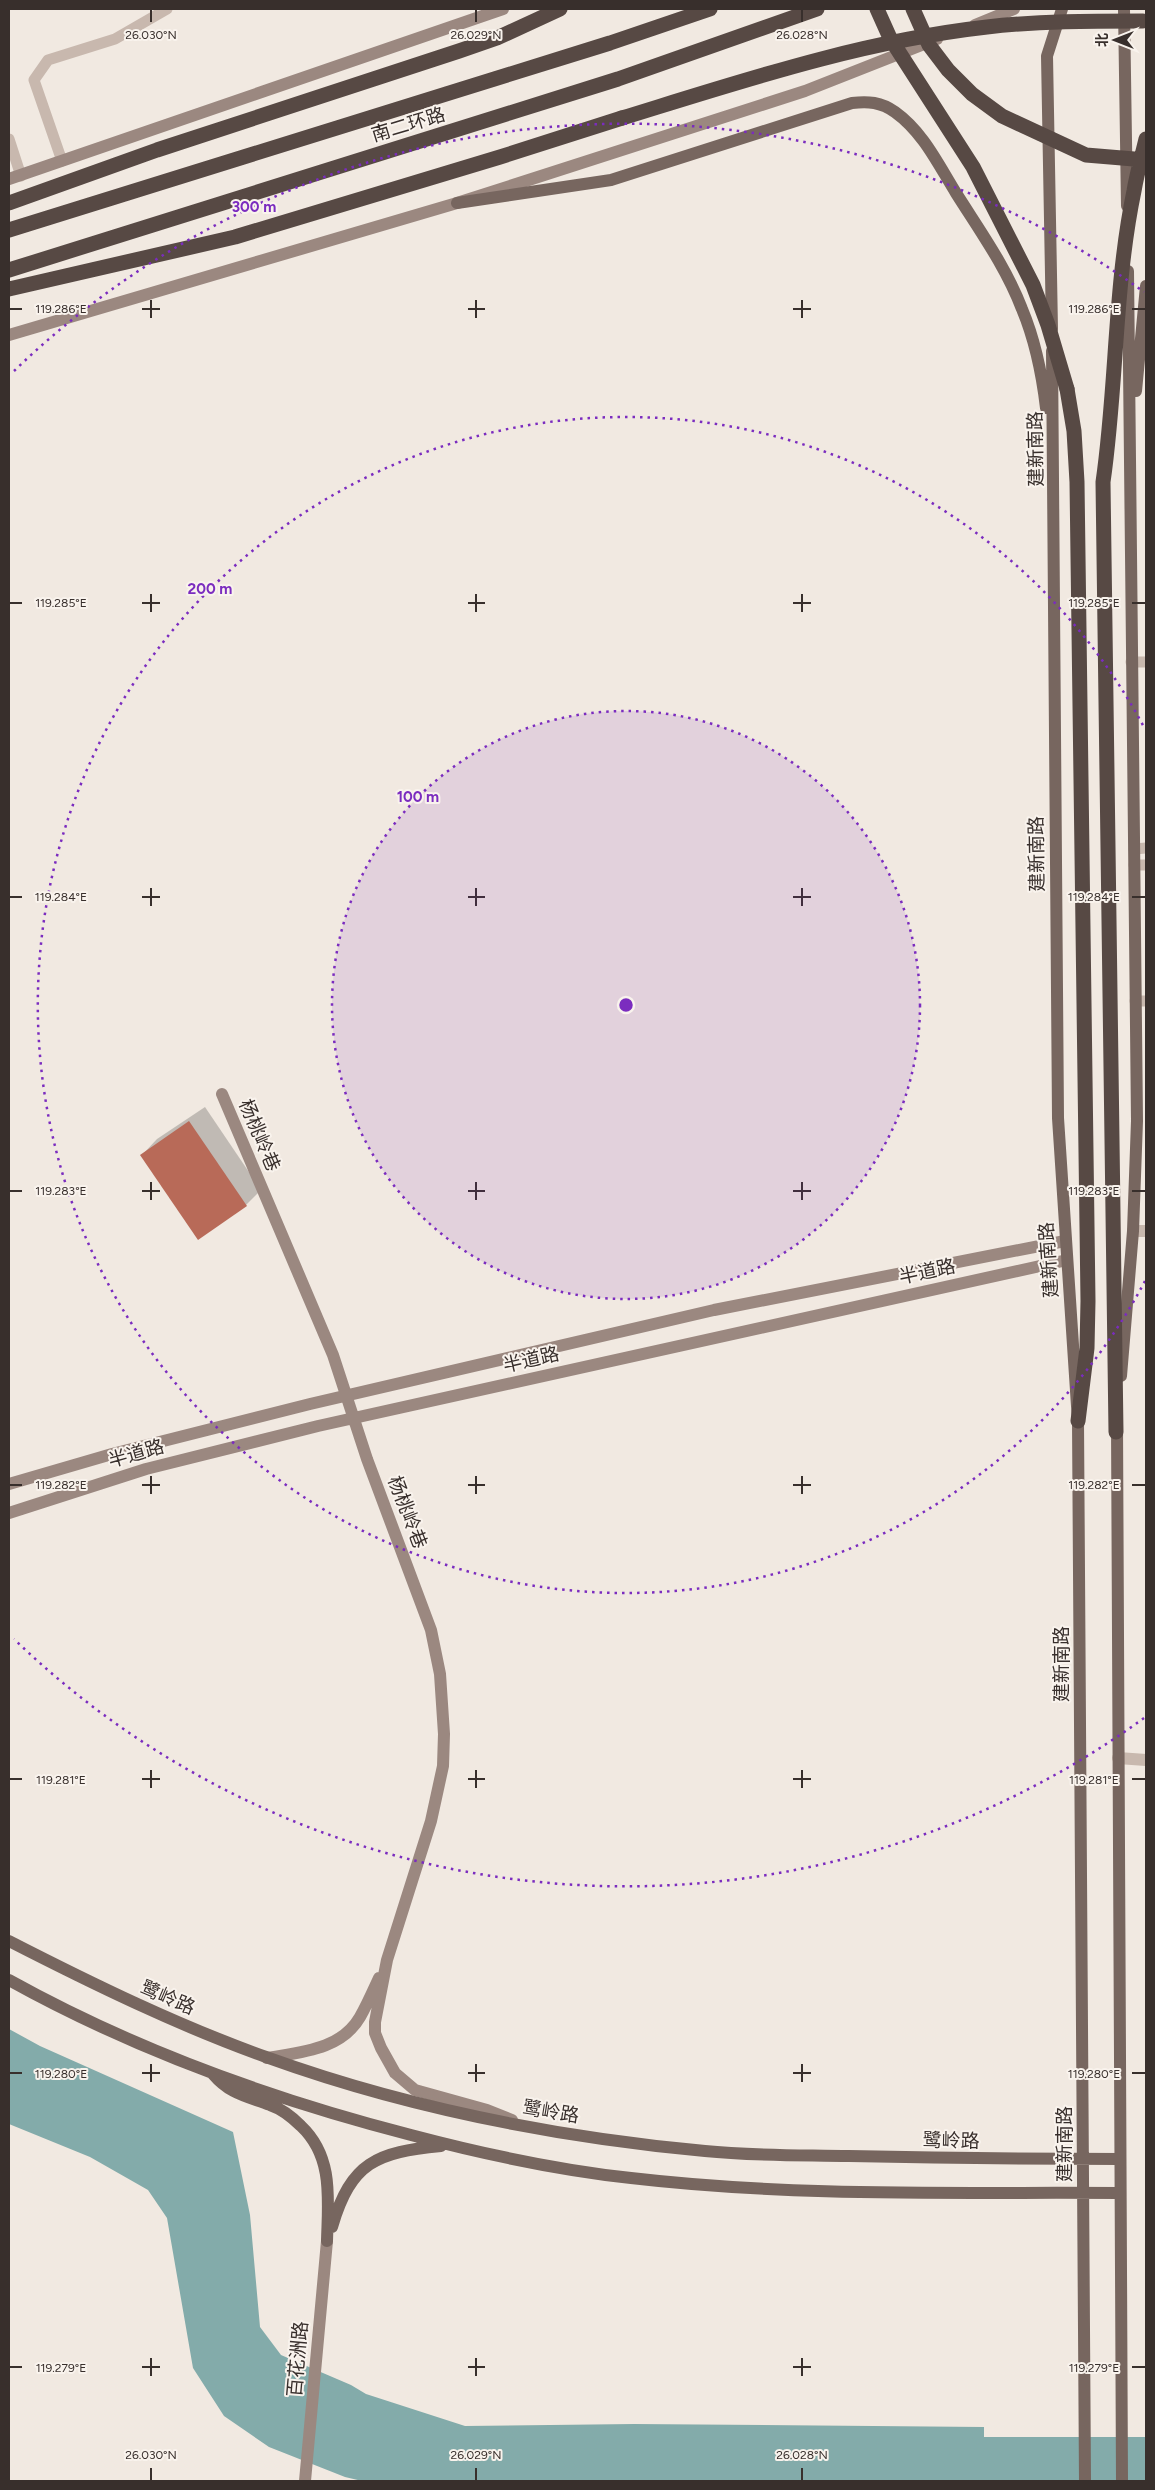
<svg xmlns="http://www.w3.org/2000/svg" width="1155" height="2490" viewBox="0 0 1155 2490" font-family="Figtree,'Noto Sans SC',sans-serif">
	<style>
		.water { fill: #83abaa }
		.shadow { fill: #0003 }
		.building { fill: #b86a58 }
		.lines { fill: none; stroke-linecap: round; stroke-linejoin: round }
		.lane { stroke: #c8b8ae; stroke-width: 11 }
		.street { stroke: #c8b8ae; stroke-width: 12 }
		.secondary { stroke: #9b8880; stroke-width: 12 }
		.primary { stroke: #77665f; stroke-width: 12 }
		.highway { stroke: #574944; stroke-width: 15 }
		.highway-bridge { stroke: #574944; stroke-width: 15 }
		.ticks { fill: none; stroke: #382f2c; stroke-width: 2 }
		.ring { fill: none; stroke: #7b2cbf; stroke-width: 2.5; stroke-dasharray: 2.5 5 }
		.labels { text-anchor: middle; stroke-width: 4; stroke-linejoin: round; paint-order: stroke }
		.street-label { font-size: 19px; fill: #382f2c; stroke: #f9f3ed }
		.ticks-label { font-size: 12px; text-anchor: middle; fill: #382f2c; stroke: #f9f3ed; stroke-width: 4; stroke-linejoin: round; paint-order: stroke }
		.centre { fill: #7b2cbf; stroke: #f9f3ed; stroke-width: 2.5 }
		.ring-label { font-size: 15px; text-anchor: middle; font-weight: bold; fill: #7b2cbf; stroke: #f9f3ed; stroke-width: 4; stroke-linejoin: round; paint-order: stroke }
	</style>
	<rect width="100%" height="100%" fill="#f1e9e1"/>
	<path class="water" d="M9,2029L40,2046L233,2132L250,2215L260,2327L281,2355L351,2385L366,2394L465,2426L634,2424L984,2427V2437H1146V2481H362L345,2477L269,2447L224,2416L193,2368L167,2218L148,2190L90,2157L9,2124Z"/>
	<path class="shadow" d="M205,1107L261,1190L246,1205L142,1155L157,1139Z"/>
	<path class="building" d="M189,1121L247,1206L198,1240L140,1155Z"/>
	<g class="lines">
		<path class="lane" d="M9,139L21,176
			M62,161L34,80L48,60L115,39L167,9
			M1131,662H1146
			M1134,849L1146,848
			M1134,865H1146
			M1135,1001H1146"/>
		<path class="street" d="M1133,1231H1146
			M1118,1758L1146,1760"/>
		<path class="secondary" d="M975,25L1014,9
			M9,179L503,9
			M9,335L457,203L805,91L937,39
			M222,1094L333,1355L367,1459L431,1630L440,1674L444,1734L443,1766L431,1821L387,1960L375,2022V2033L381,2048L395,2073L415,2090L487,2110L512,2120
			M9,1484L112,1454L310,1404L714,1310L1065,1241
			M9,1513L146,1469L318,1426L1067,1260
			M267,2058C301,2052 341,2050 360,2017C367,2005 373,1991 379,1978
			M305,2481L327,2241"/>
		<path class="primary" d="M1124,9L1127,206
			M457,203L611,180L852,103C868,101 881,102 895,112C923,132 938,164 956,193C980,231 1006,267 1022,309C1035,340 1042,374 1046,408
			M1052,329L1047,56L1062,9
			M1052,351L1058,1118L1078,1421L1085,2481
			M1136,391L1146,286
			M1121,1376L1133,1231L1137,1121L1128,271
			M1117,1423L1122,2481
			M9,1941C93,1984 177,2025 266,2057C407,2108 556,2137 705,2151C753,2156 801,2155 849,2156C939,2158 1030,2159 1120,2159
			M9,1980C135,2050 271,2099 411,2135C483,2154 557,2170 631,2178C793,2197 957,2192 1120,2193
			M213,2074C230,2094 246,2096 270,2105C282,2109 292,2117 301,2126C334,2157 328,2200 327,2241
			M332,2227C351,2162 377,2152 441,2146"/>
		<path class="highway" d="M9,203L157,150L459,51L497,38L560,9
			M9,230L610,43L710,9
			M9,270L618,79L817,9
			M9,289L235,237L500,157L622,118
			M1067,389L1074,431L1077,482L1088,1301L1087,1348L1078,1421"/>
		<path class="highway-bridge" d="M877,9L890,38L973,167L1033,285L1048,325L1067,389
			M913,9L929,45L948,70L972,94L1002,116L1086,155L1146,160
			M622,118C742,81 862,41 987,27C1039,21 1091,21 1143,21
			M1116,1432L1103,482C1117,386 1114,287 1134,191C1137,173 1142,156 1146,139"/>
	</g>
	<path class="ticks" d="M151,10V22M476,10V22M802,10V22M151,300V318M476,300V318M802,300V318M10,309H22M142,309H160M468,309H485M793,309H811M1132,309H1145M151,594V612M476,594V612M802,594V612M10,603H22M142,603H160M468,603H485M793,603H811M1132,603H1145M151,888V906M476,888V906M802,888V906M10,897H22M142,897H160M468,897H485M793,897H811M1132,897H1145M151,1182V1200M476,1182V1200M802,1182V1200M10,1191H22M142,1191H160M468,1191H485M793,1191H811M1132,1191H1145M151,1476V1494M476,1476V1494M802,1476V1494M10,1485H22M142,1485H160M468,1485H485M793,1485H811M1132,1485H1145M151,1770V1788M476,1770V1788M802,1770V1788M10,1779H22M142,1779H160M468,1779H485M793,1779H811M1132,1779H1145M151,2064V2082M476,2064V2082M802,2064V2082M10,2073H22M142,2073H160M468,2073H485M793,2073H811M1132,2073H1145M151,2358V2376M476,2358V2376M802,2358V2376M10,2367H22M142,2367H160M468,2367H485M793,2367H811M1132,2367H1145M151,2468V2480M476,2468V2480M802,2468V2480"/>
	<circle cx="626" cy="1005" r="294" fill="#7b2cbf" fill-opacity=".12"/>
	<g class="ring">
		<circle cx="626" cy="1005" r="294"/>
		<path d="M1145 1281A588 588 0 1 1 1145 729"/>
		<path d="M1144 1718A881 881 0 0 1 14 1639M14 371A881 881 0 0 1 1144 292"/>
	</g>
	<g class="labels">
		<g class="street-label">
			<text transform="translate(408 124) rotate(-17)" y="7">南二环路</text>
			<text transform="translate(1035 449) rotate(-91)" y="7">建新南路</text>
			<text transform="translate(1036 854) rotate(-91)" y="7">建新南路</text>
			<text transform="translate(260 1135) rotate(67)" y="7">杨桃岭巷</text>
			<text transform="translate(1048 1260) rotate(-94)" y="7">建新南路</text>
			<text transform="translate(927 1271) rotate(-12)" y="7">半道路</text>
			<text transform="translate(531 1359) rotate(-13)" y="7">半道路</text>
			<text transform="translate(136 1453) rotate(-16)" y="7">半道路</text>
			<text transform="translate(408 1512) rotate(69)" y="7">杨桃岭巷</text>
			<text transform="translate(1061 1664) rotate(-90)" y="7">建新南路</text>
			<text transform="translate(168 1997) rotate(23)" y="7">鹭岭路</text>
			<text transform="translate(551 2111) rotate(9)" y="7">鹭岭路</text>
			<text transform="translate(951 2140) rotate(1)" y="7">鹭岭路</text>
			<text transform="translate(1064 2144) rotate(-90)" y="7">建新南路</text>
			<text transform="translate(297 2359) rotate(-85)" y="7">百花洲路</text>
		</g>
	</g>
	<g class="ticks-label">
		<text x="151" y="39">26.030°N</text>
		<text x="476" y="39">26.029°N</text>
		<text x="802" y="39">26.028°N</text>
		<text x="1094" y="313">119.286°E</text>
		<text x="61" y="313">119.286°E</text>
		<text x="1094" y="607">119.285°E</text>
		<text x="61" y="607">119.285°E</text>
		<text x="1094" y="901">119.284°E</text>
		<text x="61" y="901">119.284°E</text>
		<text x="1094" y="1195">119.283°E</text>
		<text x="61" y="1195">119.283°E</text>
		<text x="61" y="1489">119.282°E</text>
		<text x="1094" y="1489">119.282°E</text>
		<text x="61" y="1784">119.281°E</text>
		<text x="1094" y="1784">119.281°E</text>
		<text x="61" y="2078">119.280°E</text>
		<text x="1094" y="2078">119.280°E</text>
		<text x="61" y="2372">119.279°E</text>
		<text x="1094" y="2372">119.279°E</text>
		<text x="151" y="2459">26.030°N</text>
		<text x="476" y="2459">26.029°N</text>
		<text x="802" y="2459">26.028°N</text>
	</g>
	<circle cx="626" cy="1005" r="8" class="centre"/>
	<g class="ring-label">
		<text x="254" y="212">300 m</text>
		<text x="210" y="594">200 m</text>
		<text x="418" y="802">100 m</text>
	</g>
	<rect width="1155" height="2490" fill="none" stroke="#382f2c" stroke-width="20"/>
	<g transform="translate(1115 40) rotate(270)" stroke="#f9f3ed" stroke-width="4" paint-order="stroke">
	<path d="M0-4L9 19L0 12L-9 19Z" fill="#382f2c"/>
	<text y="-8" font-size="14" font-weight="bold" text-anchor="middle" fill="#382f2c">北</text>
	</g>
</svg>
